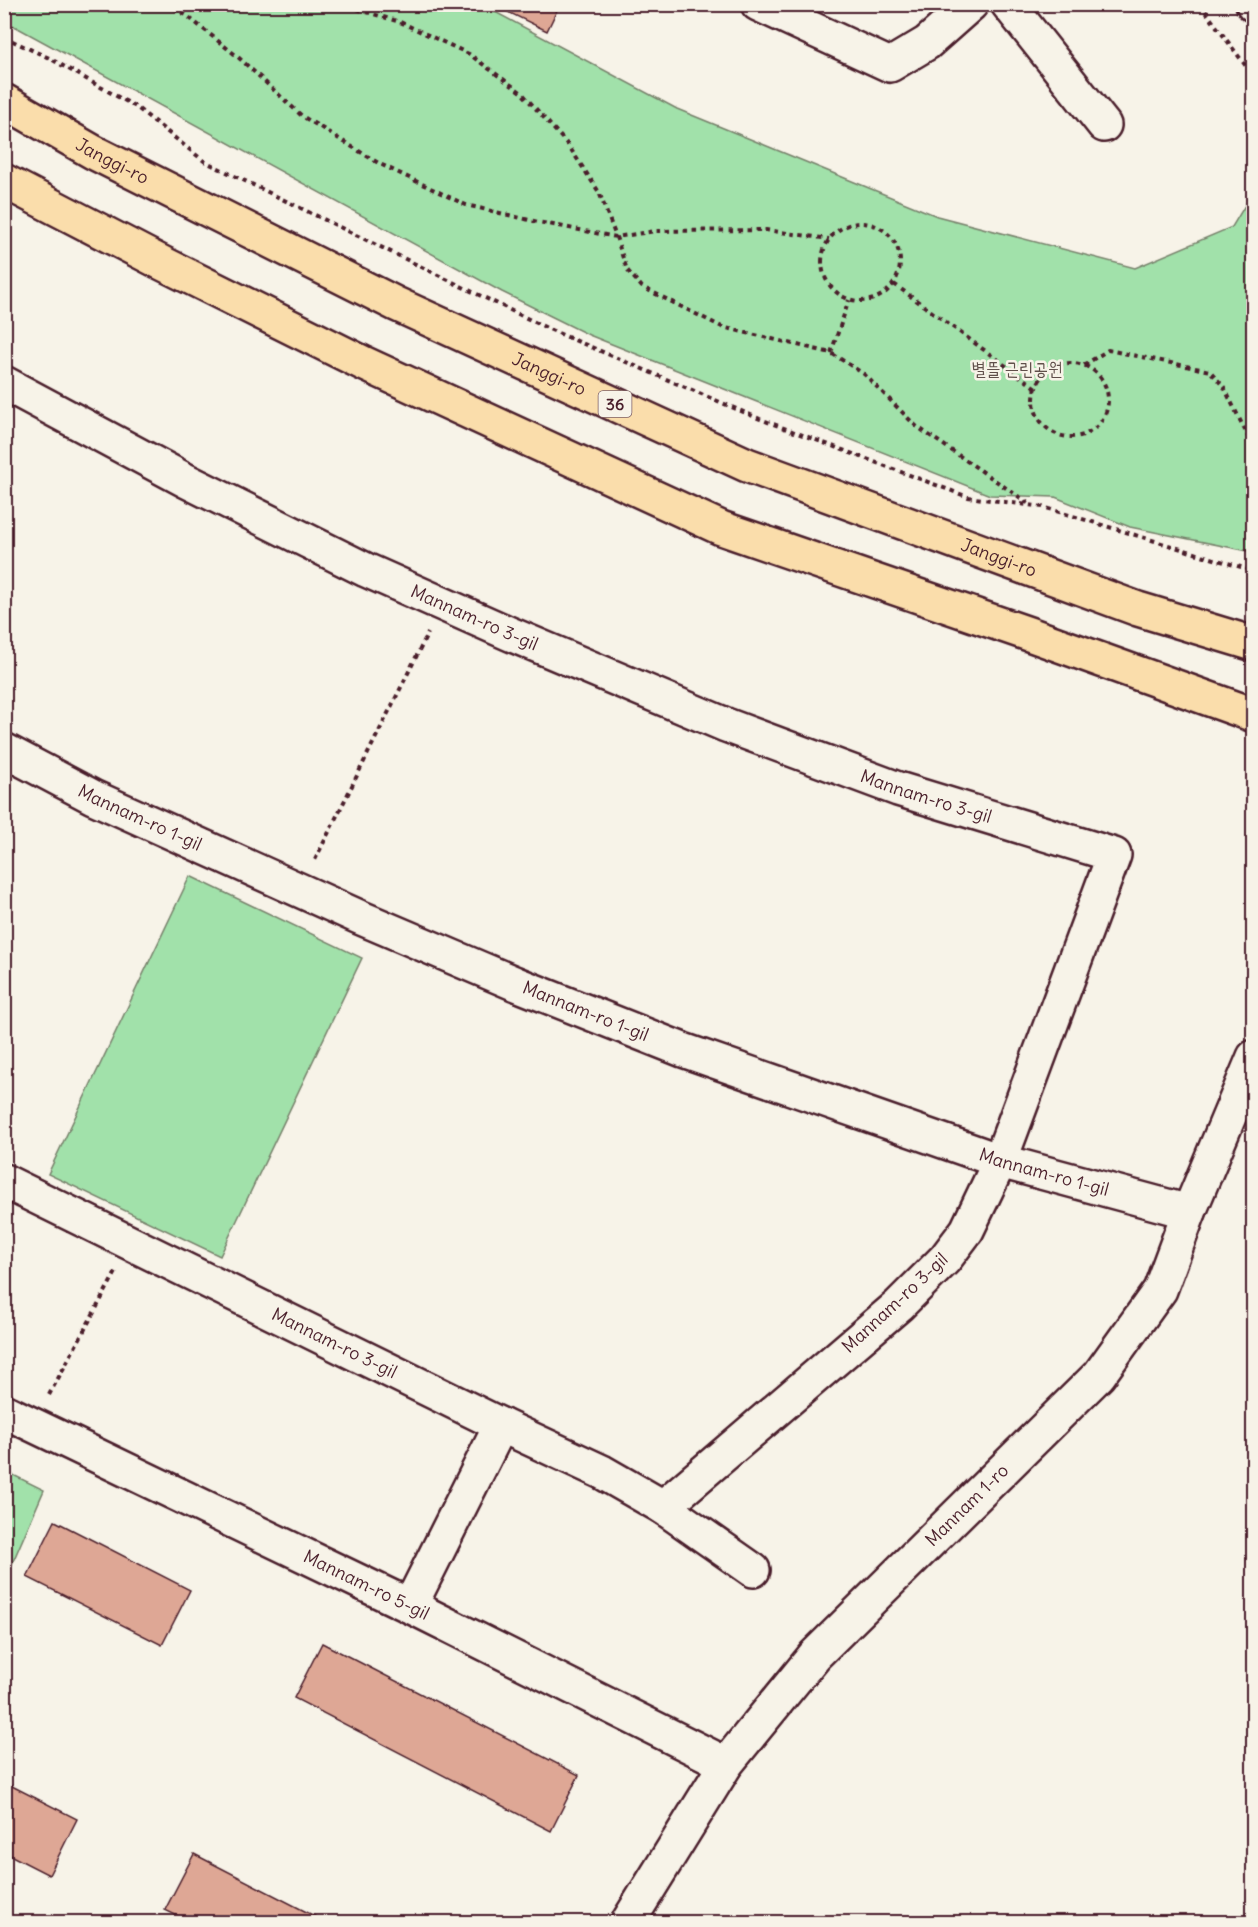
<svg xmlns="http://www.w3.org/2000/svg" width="1258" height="1927" viewBox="0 0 1258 1927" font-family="Delius,'Poor Story',sans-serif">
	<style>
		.green { fill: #a1e1aa; stroke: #76806a; stroke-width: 1.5 }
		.building { fill: #dea795; stroke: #4a1f2b; stroke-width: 1.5 }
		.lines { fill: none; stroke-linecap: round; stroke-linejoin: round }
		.minor-casing { stroke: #4a1f2b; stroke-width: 38 }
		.major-casing { stroke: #4a1f2b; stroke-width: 38 }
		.path { stroke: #4a1f2b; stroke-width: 4; stroke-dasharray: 4.5 4.5; stroke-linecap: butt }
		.minor { stroke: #f7f3e8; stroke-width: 33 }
		.major { stroke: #faddab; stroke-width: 33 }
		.labels { text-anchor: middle; stroke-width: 5; stroke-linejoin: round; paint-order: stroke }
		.shield { fill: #f7f3e8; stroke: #7e5f64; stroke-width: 1.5 }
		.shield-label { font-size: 16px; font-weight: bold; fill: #4a1f2b }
		.street-label { font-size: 18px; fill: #4a1f2b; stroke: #f7f3e8 }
		.park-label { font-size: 18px; fill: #60504b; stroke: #f7f3e8 }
	</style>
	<rect width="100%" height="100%" fill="#f7f3e8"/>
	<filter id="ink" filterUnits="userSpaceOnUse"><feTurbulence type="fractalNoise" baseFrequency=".0167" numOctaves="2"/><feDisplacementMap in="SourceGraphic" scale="12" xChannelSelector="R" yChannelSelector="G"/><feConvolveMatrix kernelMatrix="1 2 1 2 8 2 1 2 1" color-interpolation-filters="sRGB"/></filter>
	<g filter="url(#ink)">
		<path class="green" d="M4,5H482L677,109L937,216L1135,268L1232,227L1253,192V552L1130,527L1055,497L990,495L589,335L502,292L5,21Z
			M190,876L362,958L220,1256L48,1174Z
			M5,1471L44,1490L5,1580Z"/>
		<path class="building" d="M501,4H560L547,31L500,8Z
			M55,1521L190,1590L162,1645L27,1577Z
			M322,1643L579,1775L551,1831L294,1698Z
			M4,1782L77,1819L49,1875L4,1852Z
			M194,1854L326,1922H190L165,1910Z"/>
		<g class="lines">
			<defs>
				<g id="minor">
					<path d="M758,4L890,65L927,43L971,4"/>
					<path d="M1008,4L1104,125"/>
					<path d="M1253,4L1254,5"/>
					<path id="s1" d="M4,383L187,481L366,570L508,633L726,725L898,789L1114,855L1000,1161L967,1230L945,1259L899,1305L663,1507"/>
					<path id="s2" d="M4,750L93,797L359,917L514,983L683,1050L1000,1161L1189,1212"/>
					<path id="s3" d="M4,1181L501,1425L602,1472L663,1507L753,1570"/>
					<path id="s4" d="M4,1411L410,1606L726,1764"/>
					<path d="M410,1606L501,1425"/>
					<path id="s5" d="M628,1922L726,1764L815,1655L1099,1375L1160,1290L1189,1212L1254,1057"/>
				</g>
				<g id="major">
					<path id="s6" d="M4,101L93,152L396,304L747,465L1138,609L1254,644"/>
					<path d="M4,181L162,263L363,363L721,528L1029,634L1254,715"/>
				</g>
			</defs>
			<use href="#minor" class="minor-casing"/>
			<use href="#major" class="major-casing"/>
			<path class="path" d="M166,4L186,15L238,57L302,116L380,164L466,205L538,222L616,237L656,231L766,230L829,239
				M340,4L400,22L469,54L522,93L568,145L599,192L616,237L627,270L642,287L722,327L831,353L864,374L916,426L1028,503
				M1200,4L1254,77
				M4,37L49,58L136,107L204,161L551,330L760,419L968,497L1043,507L1254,571
				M822 262a39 39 0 1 1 78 0a39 39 0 1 1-78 0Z
				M894,284L1036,388
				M831,353L849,300
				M1034 400a37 37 0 1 1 74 0a37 37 0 1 1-74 0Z
				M1084,365L1108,350L1210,371L1224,387L1254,449
				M315,860L428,633
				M49,1395L116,1272"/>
			<use href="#minor" class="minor"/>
			<use href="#major" class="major"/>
		</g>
	</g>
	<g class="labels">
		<rect class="shield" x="598.5" y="391" width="33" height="26" rx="4.5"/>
		<g class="shield-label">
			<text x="615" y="410">36</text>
		</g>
		<g class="street-label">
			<text dy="6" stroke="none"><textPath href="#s6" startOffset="124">Janggi-ro</textPath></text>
			<text dy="6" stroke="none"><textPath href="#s6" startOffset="610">Janggi-ro</textPath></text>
			<text dy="6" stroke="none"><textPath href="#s6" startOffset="1096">Janggi-ro</textPath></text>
			<text dy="6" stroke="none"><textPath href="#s1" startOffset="526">Mannam-ro 3-gil</textPath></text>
			<text dy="6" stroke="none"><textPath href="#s1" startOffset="1012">Mannam-ro 3-gil</textPath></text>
			<text dy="6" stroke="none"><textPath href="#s2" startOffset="152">Mannam-ro 1-gil</textPath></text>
			<text dy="6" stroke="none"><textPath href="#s2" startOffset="638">Mannam-ro 1-gil</textPath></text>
			<text dy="6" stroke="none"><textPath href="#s2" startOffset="1124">Mannam-ro 1-gil</textPath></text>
			<text transform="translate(895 1303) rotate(-43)" y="6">Mannam-ro 3-gil</text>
			<text dy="6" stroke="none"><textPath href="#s3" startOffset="368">Mannam-ro 3-gil</textPath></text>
			<text dy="6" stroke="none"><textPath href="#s5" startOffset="540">Mannam 1-ro</textPath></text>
			<text dy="6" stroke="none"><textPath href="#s4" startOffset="402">Mannam-ro 5-gil</textPath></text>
		</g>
		<g class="park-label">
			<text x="1017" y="375">별뜰 근린공원</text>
		</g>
	</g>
	<rect width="1258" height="1927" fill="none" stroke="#f7f3e8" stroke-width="24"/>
	<rect x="12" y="12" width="1234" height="1903" fill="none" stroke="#4a1f2b" stroke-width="2" filter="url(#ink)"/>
</svg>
